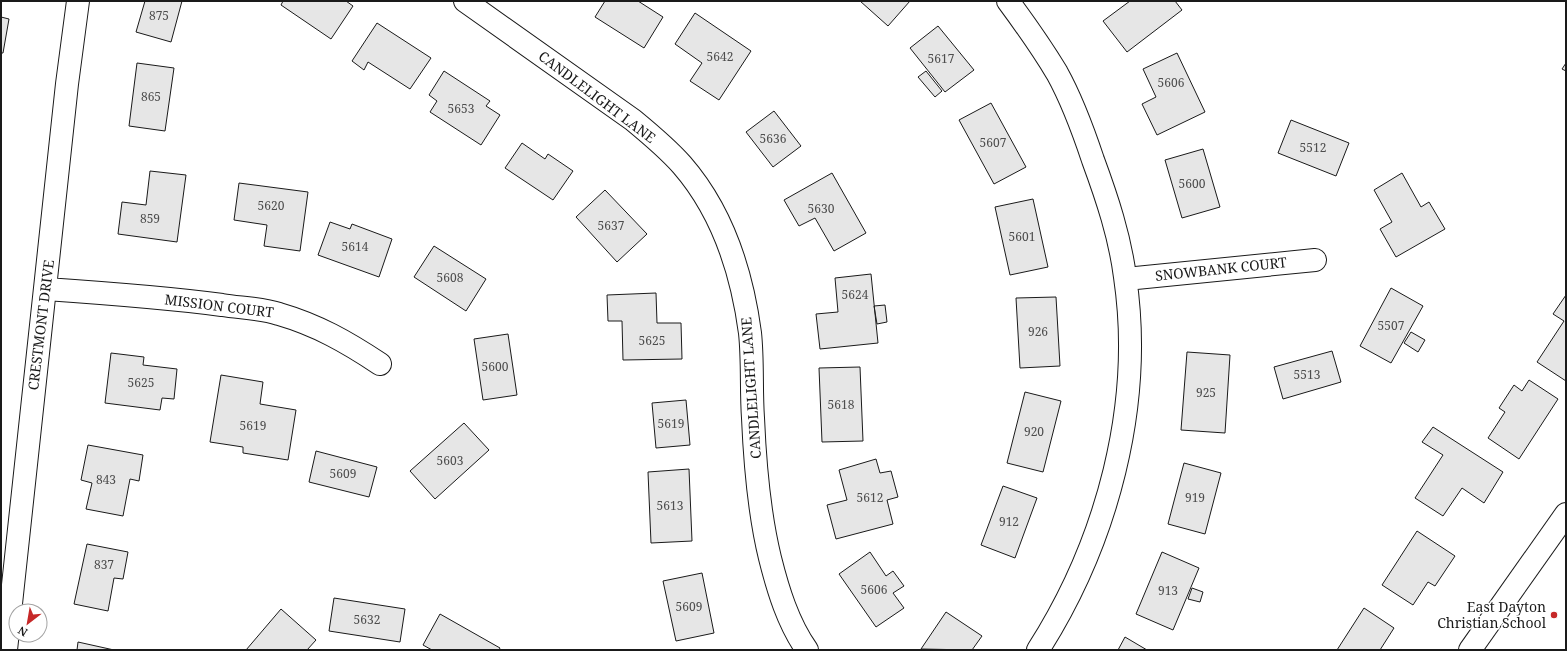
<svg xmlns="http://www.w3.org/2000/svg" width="1567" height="651" viewBox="0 0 1567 651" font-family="'Noto Serif',serif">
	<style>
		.building { fill: #e6e6e6; stroke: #1a1a1a }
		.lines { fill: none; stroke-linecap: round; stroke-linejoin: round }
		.street-casing { stroke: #1a1a1a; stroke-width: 24 }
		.secondary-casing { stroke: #1a1a1a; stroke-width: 24 }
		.street { stroke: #fff; stroke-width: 22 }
		.secondary { stroke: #fff; stroke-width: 22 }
		.poi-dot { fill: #c62828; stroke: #fff; stroke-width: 1.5 }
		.labels { text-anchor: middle; stroke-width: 3; stroke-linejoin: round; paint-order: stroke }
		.number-label { font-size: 12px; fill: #4d4d4d }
		.street-label { font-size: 14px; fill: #1a1a1a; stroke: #fff }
		.poi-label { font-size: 14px; fill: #1a1a1a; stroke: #fff; text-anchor: end }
	</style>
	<rect width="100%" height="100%" fill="#fff"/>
	<path class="building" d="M145,1H182L171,42L136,32Z
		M283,1H346L353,6L331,39L281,5Z
		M605,1H638L663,17L644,48L595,17Z
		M860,1H910L888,26Z
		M1130,1H1175L1182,10L1127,52L1103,21Z
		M695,13L751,51L719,100L690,81L702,63L675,44Z
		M1,17L9,19L3,53H1Z
		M377,23L431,58L410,89L368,62L364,70L352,61Z
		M938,26L974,70L945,92L910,48Z
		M1177,53L1205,112L1157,135L1142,104L1156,97L1143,69Z
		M137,63L174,68L165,131L129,126Z
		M1566,63V71L1562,69Z
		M444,71L490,101L486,106L500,115L481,145L430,112L437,101L429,95Z
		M926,71L942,91L935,97L918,77Z
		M991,103L1026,167L994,184L959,120Z
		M774,111L801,146L773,167L746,132Z
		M1291,120L1349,143L1336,176L1278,153Z
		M522,143L545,159L548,154L573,171L553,200L505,168Z
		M1203,149L1220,207L1182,218L1165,160Z
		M150,171L186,175L177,242L118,234L122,202L146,205Z
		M832,173L866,233L834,251L815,218L799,226L784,200Z
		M1402,173L1421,207L1429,202L1445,229L1396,257L1380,229L1392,222L1374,190Z
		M239,183L308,192L300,251L264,246L267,225L234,220Z
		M605,190L647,234L617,262L576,217Z
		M1033,199L1048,267L1010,275L995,207Z
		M330,222L350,229L352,224L392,239L379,277L318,255Z
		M434,246L486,279L466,311L414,277Z
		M871,274L878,343L820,349L816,314L838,312L835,278Z
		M1391,288L1423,306L1391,363L1360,346Z
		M656,293L657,323H681L682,359L623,360L622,321H608L607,295Z
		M1566,295V381L1537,362L1564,321L1553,314Z
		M1056,297L1060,366L1020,368L1016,298Z
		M885,305L887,322L877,324L874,306Z
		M1411,332L1425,340L1418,352L1404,343Z
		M508,334L517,395L483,400L474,339Z
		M1332,351L1341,382L1283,399L1274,367Z
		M1187,352L1230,355L1225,433L1181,430Z
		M111,353L144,357L143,365L177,369L174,399L162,398L160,410L105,403Z
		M860,367L863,441L822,442L819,368Z
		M221,375L263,382L260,404L296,410L288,460L243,453V447L210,442Z
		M1529,380L1558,399L1519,459L1488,438L1505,412L1499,408L1514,385L1522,391Z
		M1025,392L1061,401L1043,472L1007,463Z
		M686,400L690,445L656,448L652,403Z
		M464,423L489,450L435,499L410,471Z
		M1433,427L1503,472L1484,503L1462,488L1443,516L1415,498L1443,455L1422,442Z
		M88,445L143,455L139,481L130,479L123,516L86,509L92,483L81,480Z
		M316,451L377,467L369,497L309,482Z
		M876,459L880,473L891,471L898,497L887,500L893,524L836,539L827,505L847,500L839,470Z
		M1184,463L1221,473L1205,534L1168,524Z
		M689,469L692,541L651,543L648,472Z
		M1003,486L1037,498L1015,558L981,545Z
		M1417,531L1455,556L1435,586L1428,582L1413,605L1382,585Z
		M87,544L128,552L123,579L114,578L108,611L74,604Z
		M870,552L886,576L893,571L904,586L893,593L904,608L876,627L839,574Z
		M1162,552L1199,568L1173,630L1136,614Z
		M702,573L714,633L676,641L663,581Z
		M1192,588L1203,592L1200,602L1188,599Z
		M334,598L405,609L400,642L329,631Z
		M1364,608L1394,628L1380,650H1337Z
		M281,609L316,640L307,650H246Z
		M946,612L982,636L972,650L921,649Z
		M440,614L500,648L499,650H432L423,645Z
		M1125,637L1147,650H1118Z
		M78,642L114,650H77Z"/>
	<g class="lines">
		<defs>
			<path id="street" d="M465,1L633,120C650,134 667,148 682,165C722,211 742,273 750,333C753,361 751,390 753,418C755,465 759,513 770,558C778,590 788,623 807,650
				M1008,1C1025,24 1042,48 1057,73C1072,100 1083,130 1093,160C1107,198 1120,237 1125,277C1144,405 1107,542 1038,650
				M1126,279L1315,260
				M46,289C105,293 163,297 222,305C240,308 261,308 279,314C317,325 347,342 380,364
				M6,650L67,84L78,1"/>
			<path id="secondary" d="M1470,650L1566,514"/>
		</defs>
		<use href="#street" class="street-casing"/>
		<use href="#secondary" class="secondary-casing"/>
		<use href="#street" class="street"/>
		<use href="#secondary" class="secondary"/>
	</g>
	<circle class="poi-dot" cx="1554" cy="615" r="4"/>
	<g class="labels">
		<g class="number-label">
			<text x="159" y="20">875</text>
			<text x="720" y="61">5642</text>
			<text x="941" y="63">5617</text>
			<text x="1171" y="87">5606</text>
			<text x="151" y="101">865</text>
			<text x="461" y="113">5653</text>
			<text x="773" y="143">5636</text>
			<text x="993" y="147">5607</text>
			<text x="1313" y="152">5512</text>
			<text x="1192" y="188">5600</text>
			<text x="271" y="210">5620</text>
			<text x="821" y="213">5630</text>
			<text x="150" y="223">859</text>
			<text x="611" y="230">5637</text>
			<text x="1022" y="241">5601</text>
			<text x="355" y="251">5614</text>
			<text x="450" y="282">5608</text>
			<text x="855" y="299">5624</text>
			<text x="1391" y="330">5507</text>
			<text x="1038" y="336">926</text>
			<text x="652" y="345">5625</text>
			<text x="495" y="371">5600</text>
			<text x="1307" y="379">5513</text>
			<text x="141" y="387">5625</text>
			<text x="1206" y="397">925</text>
			<text x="841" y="409">5618</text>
			<text x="671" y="428">5619</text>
			<text x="253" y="430">5619</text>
			<text x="1034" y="436">920</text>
			<text x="450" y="465">5603</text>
			<text x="343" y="478">5609</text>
			<text x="106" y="484">843</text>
			<text x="870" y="502">5612</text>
			<text x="1195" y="502">919</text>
			<text x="670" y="510">5613</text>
			<text x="1009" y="526">912</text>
			<text x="104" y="569">837</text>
			<text x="874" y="594">5606</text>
			<text x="1168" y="595">913</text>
			<text x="689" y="611">5609</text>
			<text x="367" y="624">5632</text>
		</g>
		<g class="street-label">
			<text transform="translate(597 97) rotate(37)" y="5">CANDLELIGHT LANE</text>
			<text transform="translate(1221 269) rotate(-6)" y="5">SNOWBANK COURT</text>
			<text transform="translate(219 306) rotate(7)" y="5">MISSION COURT</text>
			<text transform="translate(41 325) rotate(-83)" y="5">CRESTMONT DRIVE</text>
			<text transform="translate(751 388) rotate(-94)" y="5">CANDLELIGHT LANE</text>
		</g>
		<g class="poi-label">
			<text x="1546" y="612">East Dayton<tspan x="1546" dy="16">Christian School</tspan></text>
		</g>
	</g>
	<rect width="1567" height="651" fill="none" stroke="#1a1a1a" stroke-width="4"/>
	<g transform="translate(28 623) rotate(211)"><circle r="19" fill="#ffffff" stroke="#a3a3a3"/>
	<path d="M0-3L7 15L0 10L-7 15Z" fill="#c62828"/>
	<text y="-6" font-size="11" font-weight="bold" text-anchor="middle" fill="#1a1a1a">N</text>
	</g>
</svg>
